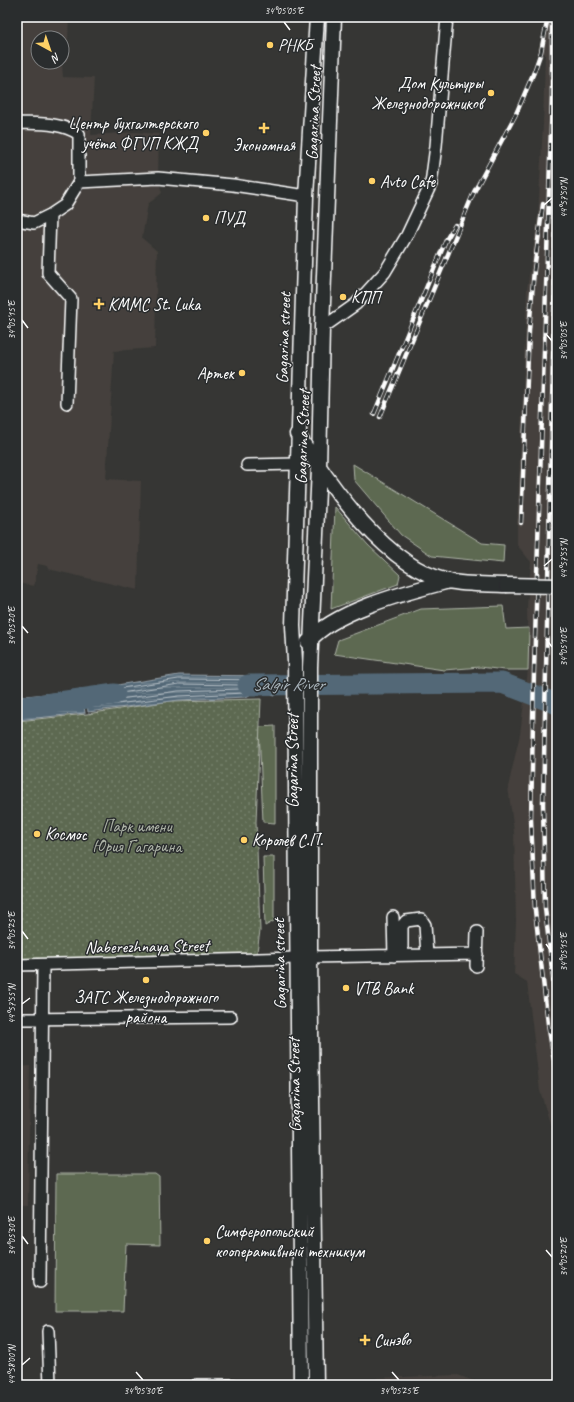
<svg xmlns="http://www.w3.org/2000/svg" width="574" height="1402" viewBox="0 0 574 1402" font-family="Caveat,sans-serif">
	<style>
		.built { fill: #44403c; fill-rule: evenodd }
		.grass { fill: #5d6951; stroke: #aeb4a8 }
		.park { fill: url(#park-dots); stroke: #aeb4a8 }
		.water { fill: url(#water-rules); stroke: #98a4ad }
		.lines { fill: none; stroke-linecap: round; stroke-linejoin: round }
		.shore { stroke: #bac3c9; stroke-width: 1 }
		.river { stroke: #536877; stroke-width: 21 }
		.minor-casing { stroke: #fff; stroke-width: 14 }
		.major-casing { stroke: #fff; stroke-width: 17 }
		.minor { stroke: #2a2d2e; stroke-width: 11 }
		.major { stroke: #2a2d2e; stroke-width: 14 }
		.rail-casing { stroke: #fff; stroke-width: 4.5 }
		.rail { stroke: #2a2d2e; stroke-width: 3; stroke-dasharray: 9; stroke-linecap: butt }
		.major-bridge-casing { stroke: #fff; stroke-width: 17; stroke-linecap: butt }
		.major-bridge { stroke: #2a2d2e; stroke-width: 14 }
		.ticks { fill: none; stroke: #fff; stroke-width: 1.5 }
		.poi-dot { fill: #ffd166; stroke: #2a2d2e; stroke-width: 1.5 }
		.labels { text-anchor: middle; stroke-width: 3; stroke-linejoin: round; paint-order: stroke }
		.poi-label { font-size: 17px; fill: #fff; stroke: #2a2d2e; text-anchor: start }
		.street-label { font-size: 17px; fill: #fff; stroke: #2a2d2e }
		.park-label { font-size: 17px; fill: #aeb4a8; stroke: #2a2d2e }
		.water-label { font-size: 18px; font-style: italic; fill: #a9b4bb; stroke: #2a2d2e }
		.neatline { fill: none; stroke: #fff; stroke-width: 1.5 }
		.ticks-label { font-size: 10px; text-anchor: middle; fill: #fff }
	</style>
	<defs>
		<pattern id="park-dots" width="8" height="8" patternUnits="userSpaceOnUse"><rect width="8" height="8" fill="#5d6951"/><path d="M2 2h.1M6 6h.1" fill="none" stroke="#75806b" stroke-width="1.8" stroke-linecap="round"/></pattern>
		<pattern id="water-rules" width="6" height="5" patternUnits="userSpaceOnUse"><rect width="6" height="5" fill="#536877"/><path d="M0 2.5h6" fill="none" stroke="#6d7f8b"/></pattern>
	</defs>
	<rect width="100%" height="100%" fill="#363634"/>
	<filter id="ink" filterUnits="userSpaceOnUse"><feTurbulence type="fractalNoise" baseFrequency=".025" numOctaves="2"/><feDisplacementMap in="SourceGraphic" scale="8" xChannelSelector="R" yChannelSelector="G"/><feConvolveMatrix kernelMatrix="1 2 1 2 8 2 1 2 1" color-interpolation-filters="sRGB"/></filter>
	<g filter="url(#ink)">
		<path class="built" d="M17,17H69L67,61L62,62L63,77L94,78L91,135L136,132L159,134L158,178L162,193L148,204L142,238L157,251L155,348L114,351L106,479L141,481L138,590L48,569L47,566L38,564L34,586L17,583ZM38,38H62V62H38Z
			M547,17H557V1146L540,1091L527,982L514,974L516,921L514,832L508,787L520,734L528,670L527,606L531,562L517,545V524L527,289L538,216L543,124L545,54L538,50Z
			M30,1066L28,1205H17V1067Z
			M458,1375L484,1385H377L376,1378Z"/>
		<path class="grass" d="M353,464L482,543L504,545L503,563L432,556L401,535L354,480Z
			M335,507L368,545L400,575L398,584L331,609Z
			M503,606L506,629L529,628L528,670H505L480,667L444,670L334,654L338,640L421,609Z
			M275,726V823L263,822L259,727Z
			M263,857H274V921L265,926Z
			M56,1174H155L159,1177L160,1245L126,1244L123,1311H55Z"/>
		<path class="park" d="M261,699L256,822L260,931L256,958L17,960V721L87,714L171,701Z"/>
		<path class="water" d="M179,675L275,676V696L257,691L246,697L179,700L88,712L86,690Z
			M82,690L85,713L17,720V697Z"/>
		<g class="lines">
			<path class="shore" d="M179,679L270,680L271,687L269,689L257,687L245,693L179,696L94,707L91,706L90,695L92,693Z
				M180,684L239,685L241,687L240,689L178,691L98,702L96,700L97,697Z
				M73,700L75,703L73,705L31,709L28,707L30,705Z
				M17,701L77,695L80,707L78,709L17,716"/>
			<path class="river" d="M248,685L502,683L557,704
				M17,708L115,694"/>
			<defs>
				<path id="minor" d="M17,123C39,124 60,122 79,134V182
					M17,220L34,223L50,215
					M322,328L356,304L385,272L407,235L431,184L436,146L447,17
					M67,403L71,299L48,273L50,215L65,205L79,182L158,178L233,185L306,196
					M247,465L296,464
					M393,917L394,956
					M402,955V926L406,921L421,919L425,925L427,955
					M310,957L477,954
					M17,965L297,958
					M476,966L477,932
					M17,1019L231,1017
					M40,1282L43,965
					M48,1331L50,1385
					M197,1385H233"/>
				<path id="major" d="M297,434C331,485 385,567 448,581C466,585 487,584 506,585
					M308,642C335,610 408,592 449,581
					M301,1385L295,661L293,626L306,196L317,17
					M316,1385L310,957V667L319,468L322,328L334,17"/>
			</defs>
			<use href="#minor" class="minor-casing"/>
			<use href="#major" class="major-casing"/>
			<use href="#minor" class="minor"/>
			<use href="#major" class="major"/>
			<defs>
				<path id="rail" d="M552,17V96L534,671L531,819L535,910L548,1024L557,1078
					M557,179L543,804L545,908L557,1014
					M374,414L446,240L455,225
					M380,417L474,192L516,114L534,72L541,52L548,17
					M521,523L529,331L534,270L543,204
					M557,728V867"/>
			</defs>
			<use href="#rail" class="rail-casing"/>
			<use href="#rail" class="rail"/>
			<defs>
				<path id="major-bridge" d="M506,585L557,586"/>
			</defs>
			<use href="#major-bridge" class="major-bridge-casing"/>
			<use href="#major-bridge" class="major-bridge"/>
		</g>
	</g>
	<path class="ticks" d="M284,22L290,30M544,205L552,198M22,320L28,328M546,334L552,341M544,566L552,559M22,626L28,633M546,639L552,647M22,931L28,939M546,944L552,952M22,1004L30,998M22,1236L28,1244M546,1250L552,1257M22,1365L30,1358M136,1372L143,1380M392,1372L399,1380"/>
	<g class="poi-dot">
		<circle cx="270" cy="45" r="4"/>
		<circle cx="491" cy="93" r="4"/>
		<path d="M262 122h4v4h4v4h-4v4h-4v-4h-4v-4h4z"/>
		<circle cx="206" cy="133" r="4"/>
		<circle cx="372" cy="181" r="4"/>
		<circle cx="206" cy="218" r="4"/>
		<circle cx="343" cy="297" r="4"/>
		<path d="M97 298h4v4h4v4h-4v4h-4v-4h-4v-4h4z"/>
		<circle cx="242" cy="373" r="4"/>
		<circle cx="37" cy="834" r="4"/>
		<circle cx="244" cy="840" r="4"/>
		<circle cx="146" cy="980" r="4"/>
		<circle cx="346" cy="988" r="4"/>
		<circle cx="207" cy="1241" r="4"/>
		<path d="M363 1334h4v4h4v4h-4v4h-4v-4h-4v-4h4z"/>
	</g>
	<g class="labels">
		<g class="poi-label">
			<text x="278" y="51">РНКБ</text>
			<text x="483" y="89" text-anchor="end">Дом Культуры<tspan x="483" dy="20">Железнодорожников</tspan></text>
			<text x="198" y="129" text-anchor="end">Центр бухгалтерского<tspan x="198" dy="20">учёта ФГУП КЖД</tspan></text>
			<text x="264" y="151" text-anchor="middle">Экономная</text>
			<text x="380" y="187">Avto Cafe</text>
			<text x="214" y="224">ПУД</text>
			<text x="351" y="303">КПП</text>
			<text x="108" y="310">KMMC St. Luka</text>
			<text x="234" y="379" text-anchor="end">Артек</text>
			<text x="45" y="840">Космос</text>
			<text x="252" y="846">Королев С.П.</text>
			<text x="354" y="994">VTB Bank</text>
			<text x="146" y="1003" text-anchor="middle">ЗАГС Железнодорожного<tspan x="146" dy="20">района</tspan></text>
			<text x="215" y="1237">Симферопольский<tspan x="215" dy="20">кооперативный техникум</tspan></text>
			<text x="374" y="1346">Синэво</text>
		</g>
		<g class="street-label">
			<text transform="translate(313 113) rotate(-88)" y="6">Gagarina Street</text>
			<text transform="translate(283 338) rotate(-88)" y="6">Gagarina street</text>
			<text transform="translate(302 437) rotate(-88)" y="6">Gagarina Street</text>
			<text transform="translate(292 761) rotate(-90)" y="6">Gagarina Street</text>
			<text transform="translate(147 946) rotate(-1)" y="6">Naberezhnaya Street</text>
			<text transform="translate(279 964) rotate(-91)" y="6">Gagarina street</text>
			<text transform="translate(294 1085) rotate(-91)" y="6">Gagarina Street</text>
		</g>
		<g class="park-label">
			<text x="137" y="832">Парк имени<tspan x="137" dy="20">Юрия Гагарина</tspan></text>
		</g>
		<g class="water-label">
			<text x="288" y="690">Salgir River</text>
		</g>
	</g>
	<rect width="574" height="1402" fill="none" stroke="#2a2d2e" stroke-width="44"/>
	<g transform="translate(50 50) rotate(140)"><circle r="19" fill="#2a2d2e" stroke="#7f8182"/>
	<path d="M0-3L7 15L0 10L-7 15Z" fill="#ffd166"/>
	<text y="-6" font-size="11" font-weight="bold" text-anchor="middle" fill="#ffffff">N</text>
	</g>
	<rect x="22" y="22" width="530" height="1358" class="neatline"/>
	<g class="ticks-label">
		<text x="284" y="14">34°05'05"E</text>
		<text transform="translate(563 198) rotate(-90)" y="4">44°57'50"N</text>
		<text transform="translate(11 320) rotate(-90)" y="4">34°05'15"E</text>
		<text transform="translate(563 341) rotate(-90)" y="4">34°05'05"E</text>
		<text transform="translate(563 559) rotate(-90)" y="4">44°57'55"N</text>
		<text transform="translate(11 626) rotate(-90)" y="4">34°05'20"E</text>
		<text transform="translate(563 647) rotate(-90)" y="4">34°05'10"E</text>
		<text transform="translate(11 931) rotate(-90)" y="4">34°05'25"E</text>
		<text transform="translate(563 952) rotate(-90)" y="4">34°05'15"E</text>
		<text transform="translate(11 1004) rotate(-90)" y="4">44°57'55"N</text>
		<text transform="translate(11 1236) rotate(-90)" y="4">34°05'30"E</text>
		<text transform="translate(563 1257) rotate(-90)" y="4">34°05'20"E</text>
		<text transform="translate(11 1365) rotate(-90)" y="4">44°58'00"N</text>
		<text x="143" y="1394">34°05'30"E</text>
		<text x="399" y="1394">34°05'25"E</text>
	</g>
</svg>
